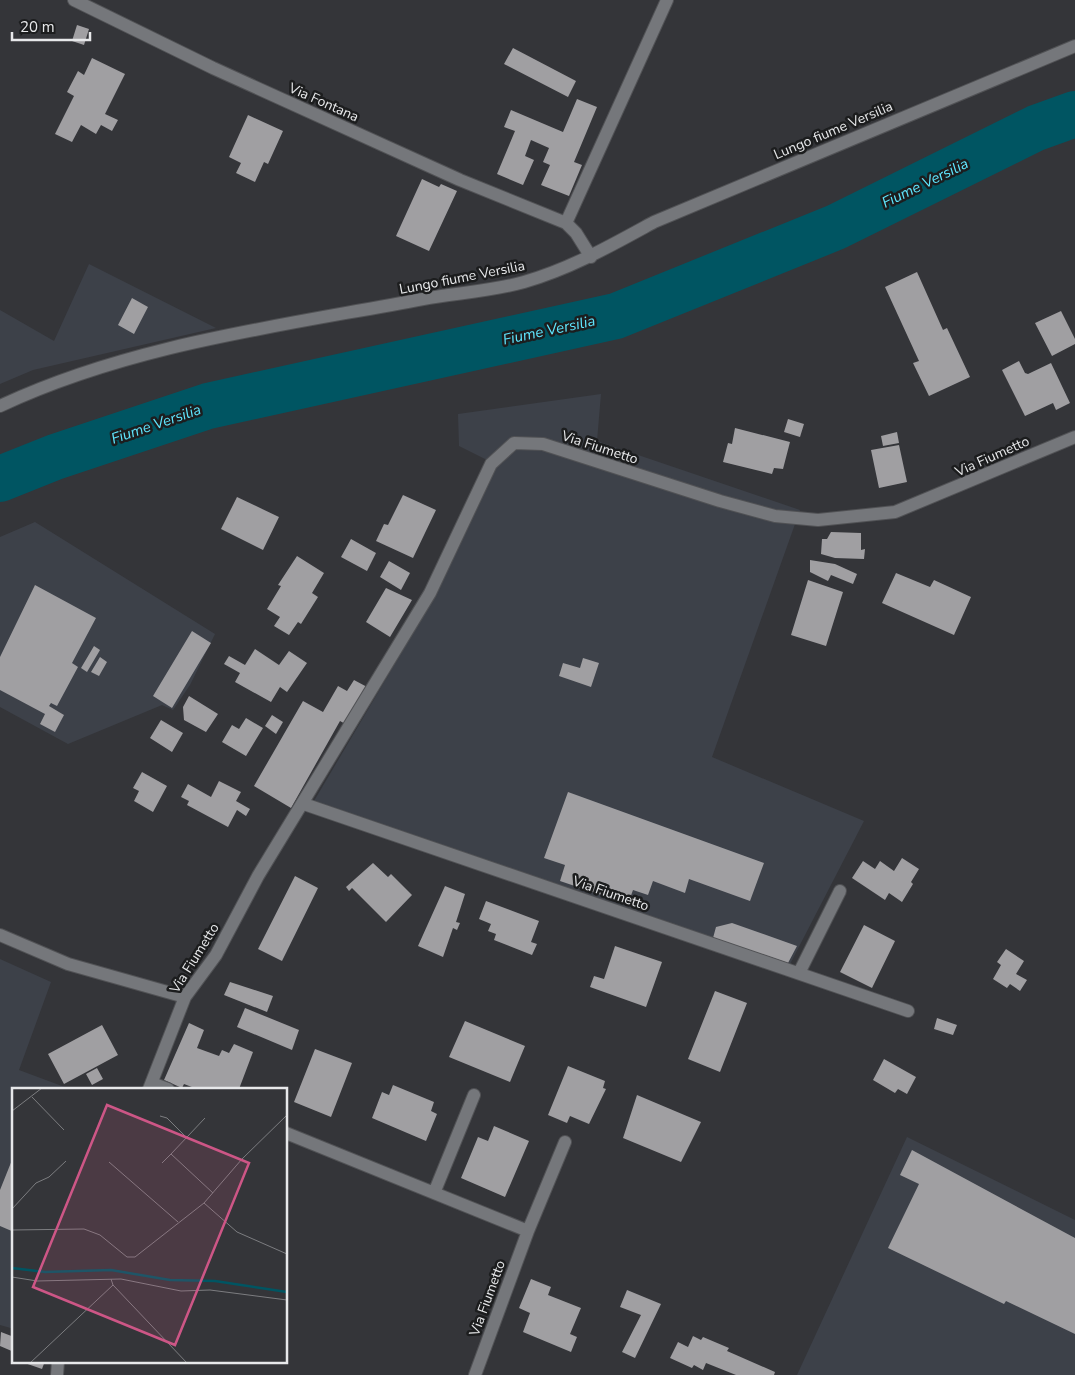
<svg xmlns="http://www.w3.org/2000/svg" width="1075" height="1375" viewBox="0 0 1075 1375" font-family="'Nunito Sans',sans-serif">
	<style>
		.built { fill: #3d4149 }
		.lines { fill: none; stroke-linecap: round; stroke-linejoin: round }
		.river { stroke: #005562; stroke-width: 46 }
		.building { fill: #a09fa2 }
		.service-casing { stroke: #515255; stroke-width: 14 }
		.minor-casing { stroke: #515255; stroke-width: 14 }
		.service { stroke: #75777b; stroke-width: 12 }
		.minor { stroke: #75777b; stroke-width: 12 }
		.labels { text-anchor: middle; stroke-width: 5; stroke-linejoin: round; paint-order: stroke }
		.street-label { font-size: 14px; fill: #e7e8ea; stroke: #1c1d1e }
		.water-label { font-size: 15px; font-style: italic; fill: #5fe6fe; stroke: #1c1d1e }
		.inset-river { fill: none; stroke: #005562; stroke-width: 2.5 }
		.inset-road { fill: none; stroke: #7c7d80; stroke-width: 1 }
		.view { fill: #cd5686; fill-opacity: 0.15; stroke: #cd5686; stroke-width: 2.5 }
		.inset-edge { fill: none; stroke: #e7e8ea; stroke-width: 2.5 }
	</style>
	<rect width="100%" height="100%" fill="#343539"/>
	<path class="built" d="M89,264L216,328L33,370L0,384V310L54,341Z
		M601,394L597,441L800,510L712,757L864,821L789,966L314,801L429,606L497,465L459,446L458,414Z
		M35,522L215,634L190,685L173,710L162,705L68,744L0,707V537Z
		M0,959L51,982L19,1070L70,1089H14V1329L0,1325Z
		M907,1137L1075,1220V1375H797Z"/>
	<g class="lines">
		<path class="river" d="M0,479L55,457L208,406L616,316L836,227L1036,128L1075,114"/>
	</g>
	<path class="building" d="M77,25L89,29L84,45L72,41Z
		M513,48L576,81L568,97L504,64Z
		M92,58L125,74L105,114L118,120L112,131L101,125L96,134L81,125L72,142L55,134L74,96L67,92L78,71L84,75Z
		M577,99L597,107L574,162L582,165L569,196L541,185L550,165L543,162L549,148L531,140L525,156L534,160L523,185L497,174L515,131L504,127L511,110L563,132Z
		M248,115L283,131L268,164L264,162L255,182L236,173L241,163L229,157Z
		M422,179L439,187L441,184L457,191L429,251L396,236Z
		M917,272L943,330L947,328L970,377L929,396L913,363L919,361L885,287Z
		M132,298L148,307L134,334L118,325Z
		M1061,311L1075,339V344L1052,356L1035,323Z
		M1019,361L1025,373L1028,374L1051,363L1070,403L1056,410L1053,403L1025,416L1002,370Z
		M788,419L804,424L800,437L784,432Z
		M735,428L790,442L783,469L774,468L772,474L723,462L728,443L732,444Z
		M897,432L899,443L883,446L881,436Z
		M899,445L907,482L879,488L871,450Z
		M403,495L436,510L413,558L376,541L384,524L388,525Z
		M237,497L279,517L263,550L221,529Z
		M831,532L861,533V550L865,549L864,559L835,558L821,554L822,539H827Z
		M351,539L376,553L367,571L341,557Z
		M297,556L324,573L312,593L318,597L301,624L298,622L289,635L274,626L280,617L267,609L281,586L278,585Z
		M810,560L835,564L857,574L853,584L831,575L828,581L810,572Z
		M389,561L410,573L401,590L380,577Z
		M896,573L930,587L934,580L971,597L954,635L882,603Z
		M808,580L843,592L826,646L791,635Z
		M35,585L96,618L72,663L78,667L57,706L51,703L49,706L64,715L55,732L40,724L45,714L0,690V657Z
		M386,588L412,600L390,637L366,622Z
		M192,631L211,643L172,708L153,696Z
		M94,646L100,650L87,672L81,668Z
		M255,649L279,665L289,651L307,663L287,692L280,687L271,702L235,682L240,673L224,664L229,656L245,665Z
		M100,657L107,662L99,676L91,672Z
		M583,658L599,663L591,687L559,676L563,663L580,668Z
		M354,680L369,688L349,726L340,721L291,808L254,786L303,701L323,712L338,686L347,691Z
		M189,696L218,714L206,732L184,720L183,707Z
		M272,715L283,722L276,734L265,726Z
		M246,718L263,728L246,756L222,742L232,725L239,729Z
		M161,720L183,733L172,752L150,738Z
		M142,772L167,786L153,812L134,801L139,791L133,788Z
		M219,781L241,792L236,801L250,809L246,816L237,810L228,827L187,805L189,801L181,797L188,784L211,797Z
		M568,792L764,863L750,901L689,879L685,893L653,881L648,895L633,890L628,904L560,881L565,865L544,858Z
		M902,858L919,869L911,882L913,884L902,902L889,893L885,900L852,878L863,861L875,869L880,861L894,871Z
		M373,863L388,877L391,874L412,895L386,922L352,888L349,891L346,887Z
		M295,876L318,888L282,961L258,949Z
		M445,886L465,894L456,922L460,923L457,930L453,928L443,957L418,946Z
		M486,901L539,921L531,942L537,944L532,955L494,940L496,934L488,931L491,924L479,919Z
		M732,923L797,946L788,963L713,938L716,927Z
		M864,925L895,941L872,988L840,972Z
		M615,946L662,962L646,1007L590,987L594,976L604,979Z
		M1006,949L1024,961L1016,974L1027,980L1020,991L1010,984L1007,988L993,979L1001,965L997,962Z
		M230,982L273,996L267,1012L224,995Z
		M715,991L747,1003L720,1072L688,1059Z
		M245,1008L299,1030L292,1050L237,1027Z
		M937,1018L957,1025L953,1035L934,1029Z
		M465,1021L525,1046L510,1082L449,1057Z
		M189,1023L204,1030L197,1048L219,1056L222,1050L229,1053L234,1044L253,1052L239,1089H197L184,1084L182,1088L164,1080Z
		M102,1025L118,1055L64,1084L48,1054Z
		M315,1049L352,1063L331,1117L294,1102Z
		M884,1059L916,1077L907,1094L898,1089L895,1093L873,1080Z
		M568,1066L605,1081L603,1088L606,1089L589,1124L570,1116L567,1123L548,1115Z
		M97,1068L103,1079L92,1085L86,1074Z
		M393,1085L434,1102L431,1111L437,1114L426,1141L372,1118L382,1092L389,1095Z
		M637,1095L701,1122L681,1162L623,1138Z
		M494,1126L529,1141L505,1197L461,1178L478,1137L488,1141Z
		M912,1150L1075,1238V1334L1006,1301L1004,1304L888,1248L919,1184L900,1175Z
		M14,1155V1232L0,1226V1190Z
		M531,1279L551,1287L548,1295L581,1308L570,1334L577,1337L571,1352L523,1332L530,1313L519,1308Z
		M627,1290L661,1304L635,1358L622,1352L641,1315L620,1307Z
		M1,1332L14,1337V1352L0,1346Z
		M693,1336L701,1340L703,1337L729,1348L727,1351L775,1372L774,1375H736L706,1363L703,1370L694,1365L692,1368L670,1358L678,1342L688,1347Z
		M19,1361H45L42,1369Z"/>
	<g class="lines">
		<defs>
			<path id="service" d="M799,973L840,891"/>
			<path id="minor" d="M74,0L213,68L460,180L566,223L576,233L591,257
				M566,223L667,0
				M0,406C132,344 281,326 423,299C456,293 492,291 524,282C570,269 612,245 654,222L1075,46
				M304,804L908,1011
				M0,935L68,964L185,997
				M152,1083L168,1089
				M149,1089L185,997L216,955L258,876L430,593L491,464L514,443L543,444L720,501L775,516L818,520L895,512L1075,437
				M286,1133L528,1231L565,1142
				M434,1193L474,1095
				M57,1375L58,1361
				M475,1375L528,1231"/>
		</defs>
		<use href="#service" class="service-casing"/>
		<use href="#minor" class="minor-casing"/>
		<use href="#service" class="service"/>
		<use href="#minor" class="minor"/>
	</g>
	<g class="labels">
		<g class="street-label">
			<text transform="translate(324 102) rotate(24)" y="5">Via Fontana</text>
			<text transform="translate(833 130) rotate(-23)" y="5">Lungo fiume Versilia</text>
			<text transform="translate(462 277) rotate(-11)" y="5">Lungo fiume Versilia</text>
			<text transform="translate(600 447) rotate(18)" y="5">Via Fiumetto</text>
			<text transform="translate(992 456) rotate(-24)" y="5">Via Fiumetto</text>
			<text transform="translate(611 893) rotate(19)" y="5">Via Fiumetto</text>
			<text transform="translate(194 958) rotate(-58)" y="5">Via Fiumetto</text>
			<text transform="translate(487 1298) rotate(-70)" y="5">Via Fiumetto</text>
		</g>
		<g class="water-label">
			<text transform="translate(925 183) rotate(-26)" y="5">Fiume Versilia</text>
			<text transform="translate(549 330) rotate(-12)" y="5">Fiume Versilia</text>
			<text transform="translate(156 424) rotate(-19)" y="5">Fiume Versilia</text>
		</g>
	</g>
	<g transform="translate(12 1088)">
		<rect width="275" height="275" fill="#343539"/>
		<path class="inset-river" d="M0,180L33,184L99,182L158,192L203,193L275,204"/>
		<path class="inset-road" d="M20,9L52,42M0,23L30,0M148,28L155,30L174,49M159,66L193,30M97,74L166,134M150,75L159,66L201,105M192,115L225,144L275,166M0,121L24,95L37,89L54,73M0,142L72,141L88,147L115,169H123L192,115L230,71L275,27M0,189L25,193L109,191L169,203L198,202L275,212M99,191L101,197L175,275M18,275L101,197"/>
		<path class="view" d="M95,17L237,75L163,257L21,199Z"/>
		<rect width="275" height="275" class="inset-edge"/>
	</g>
	<path d="M12 32v8h78v-8" fill="none" stroke="#e7e8ea" stroke-width="2.5"/>
	<text x="20" y="32" font-size="15" fill="#e7e8ea" stroke="#1c1d1e" stroke-width="4" paint-order="stroke">20 m</text>
</svg>
